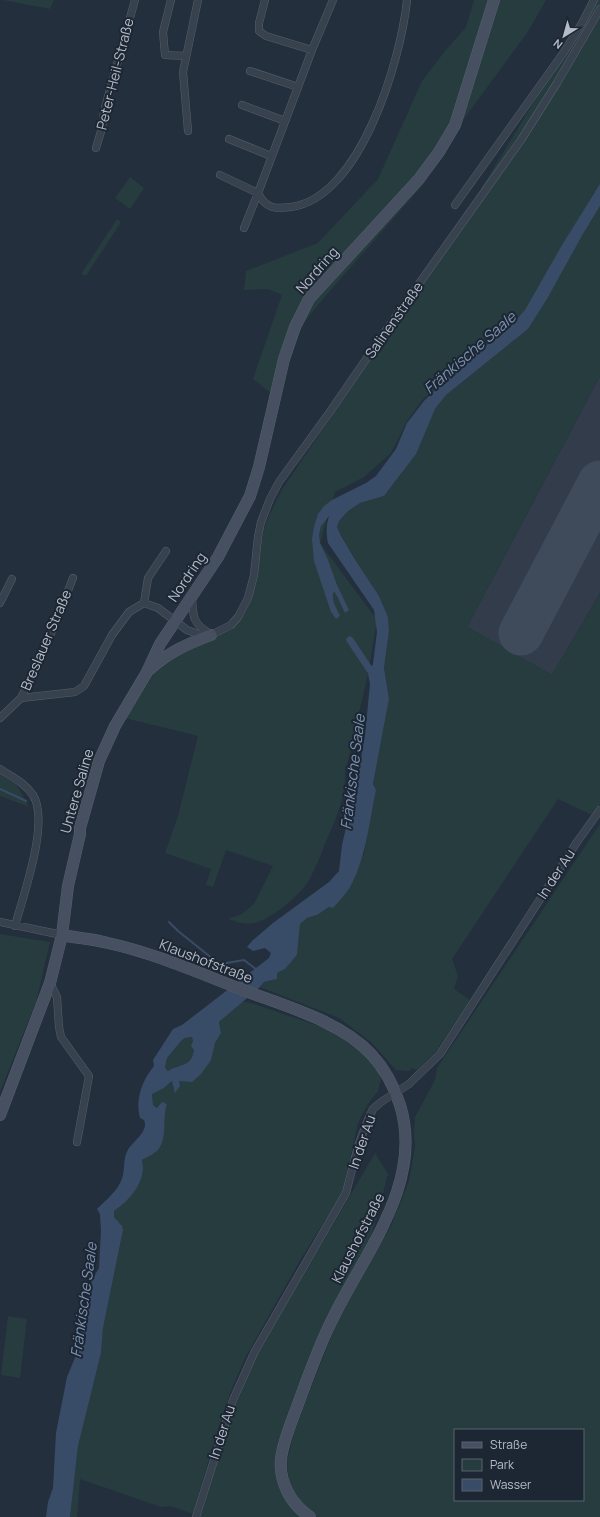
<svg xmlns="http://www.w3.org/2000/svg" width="600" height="1517" viewBox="0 0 600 1517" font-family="Manrope,sans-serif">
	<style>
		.airport { fill: #323c4b }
		.green { fill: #263c3f; fill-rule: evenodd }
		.water { fill: #394c67; fill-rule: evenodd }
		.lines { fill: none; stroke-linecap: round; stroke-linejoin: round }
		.stream { stroke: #394c67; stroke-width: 2 }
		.canal { stroke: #394c67; stroke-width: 7 }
		.runway { stroke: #3f4a5a; stroke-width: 45 }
		.street-casing { stroke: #565f6c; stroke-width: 8 }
		.secondary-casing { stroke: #565f6c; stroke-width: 12 }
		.street { stroke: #38414e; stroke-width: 7 }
		.secondary { stroke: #465061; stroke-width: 11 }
		.labels { text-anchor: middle; stroke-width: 4; stroke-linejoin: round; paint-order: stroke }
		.street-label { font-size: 14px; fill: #b4bcc9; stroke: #1d2633 }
		.water-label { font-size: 15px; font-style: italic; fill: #7c92b1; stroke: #1d2633 }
	</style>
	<rect width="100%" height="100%" fill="#242f3e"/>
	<path class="airport" d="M600,376V593L552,675L467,627Z"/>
	<path class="green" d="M3,0H54L50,9Z
		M474,0H546L527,33L455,131L421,187L323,299L300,327L275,396L253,379L282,295L268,289L244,290L246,271L318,243L378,179L422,81L445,51L466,27Z
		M596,0H600V192L526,318L423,399L407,421L391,453L364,477L335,492L320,543L377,620L368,674L345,773C346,800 333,824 323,849C318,861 313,874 306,885C296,898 273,917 258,922C248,926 237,922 228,919L242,914L254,904L273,866L226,850L213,887L206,885L211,869L165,853L178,816L198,736L125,718L159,661L231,625L250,591L266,522L281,491L442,253Z
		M130,177L144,188L130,209L115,198Z
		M600,206V376L467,627L552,675L600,593V804L592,815L558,799L452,959L458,976L454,989L470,1000L436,1051L417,1070L412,1068L409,1071L396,1070L372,1043L339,1018L260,987L264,982L277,979L276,973L285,969L297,955L300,924L307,918L317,915L329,907L333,908L364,854L376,790L373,784L389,699L384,668L389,631L388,617L379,596L354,558L340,534L337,527L339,521L348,511L360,503L384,496L401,474L435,409L446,395L528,329L547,299L583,234Z
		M117,219L121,222L86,276L81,274Z
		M0,774L16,784L29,807L0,796Z
		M600,824V1517H318L305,1507L295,1495L289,1481L287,1461L294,1433L310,1390L338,1320L392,1224L409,1181L415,1147L414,1132L415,1117L435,1080L437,1068ZM455,1430H583V1500H455Z
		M0,934L50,942L36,1002L0,1092Z
		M242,1002H248L328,1029L363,1053L379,1073L381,1080L378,1091L368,1104L358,1123L343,1190L338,1200L299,1262L245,1358L230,1393L214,1442L193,1514L170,1506L161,1507L80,1479L77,1517H70L78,1446L101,1353L103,1328L121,1240L122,1226L114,1217V1211C131,1200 147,1180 142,1160C147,1157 154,1154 158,1150C168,1138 162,1118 167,1104L162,1103L158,1108L153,1105L152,1094L164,1088L173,1081V1088L179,1081L211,1060L215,1043L221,1033L219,1022Z
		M192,1037C195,1045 195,1060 187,1064C181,1067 176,1066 168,1071L165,1068L167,1058L181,1041L185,1038Z
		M375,1153L388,1174L377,1216L364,1258L352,1277L278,1460L304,1517H200L232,1415L255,1358Z
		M8,1316L27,1319L20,1378L1,1375Z"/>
	<path class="water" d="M600,184V206L583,234L547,299L528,329L446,395L435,409L416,454L384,496L360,503L348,511L339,521L337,527L340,534L354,558L379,596L388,617L389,631L384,668L389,699L373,784L376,790C369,824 366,859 349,889C344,896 338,902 333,908L329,907L317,915L307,918L300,924L297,955L285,969L277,973V979L264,982L260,987L219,1022L221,1033L215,1043L211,1060L201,1074L192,1082L179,1081L180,1086L175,1093L172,1081L164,1088L152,1094L153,1105L157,1108L162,1102L167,1104C162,1118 168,1138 158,1150C154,1154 147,1157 142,1160C147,1180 131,1200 114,1211V1217L122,1226L123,1230L103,1328L101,1353L78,1446L70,1517H46L48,1502L53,1488L56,1433L67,1377L77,1353L76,1348L86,1314L92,1280L99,1268L101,1231L100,1214L97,1209C105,1201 115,1193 120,1183C127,1171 121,1160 129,1148C135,1140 149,1130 144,1120L140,1118C135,1099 142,1081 154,1066L153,1060L173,1029L182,1025L269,958L271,953L265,948L253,951L247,947L252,941L273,923L329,882L339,871L342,845L358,776L365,735L370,684L368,674L373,664L377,632L374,610L328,543C326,533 326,526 329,516L321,526L319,535L320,543L328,560L337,585L349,610L345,613L338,598L334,591C330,599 337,609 340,616L336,619L331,612L314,561L312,539L314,527L318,514L324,506L332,500L366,483L376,476L396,449L407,423L424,401L456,369L511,326L525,310L562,245ZM192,1037L193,1041L191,1046L194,1050C191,1068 181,1063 168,1071L165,1068L167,1058L181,1041L185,1038Z"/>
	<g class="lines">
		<path class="stream" d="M0,789L26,801
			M169,922L178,931L213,959
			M221,964L244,960L257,970"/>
		<path class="canal" d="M350,640L370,670"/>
		<path class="runway" d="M521,633L600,483"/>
		<defs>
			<path id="street" d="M171,0L163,32L165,55L186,56
				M265,0L259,23V31L266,36L312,50
				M250,71L298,87
				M242,105L285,121
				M188,131L183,72L198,0
				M229,139L271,156
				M96,148L102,128L104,111L135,0
				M220,175L258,193L312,50L333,0
				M258,193C266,209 275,209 291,207C361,198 401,59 407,0
				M455,205L564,52L582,23L594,0
				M244,228L258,193
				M192,597C193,615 192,623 209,633
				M0,603L12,579
				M144,603L148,578L166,551
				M21,698L75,692L84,686L112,635L129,612L144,603L158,608L187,630L198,634L211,635L231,625L238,617L248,598L254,575L258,537L261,522L270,499L279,482L329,413L389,326L521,140L557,83L600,9
				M0,718L21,698L44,651L73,578
				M0,769C12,777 25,783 33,795C50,822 23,896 15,926
				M0,922L62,935
				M50,983L57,997L59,1027L61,1037L89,1076L77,1142
				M196,1517L233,1400L255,1351L346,1193L358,1146L367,1122L373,1109L381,1102L409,1084L440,1054L577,842L600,810"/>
			<path id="secondary" d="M150,669C169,652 187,644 211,635
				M62,935C77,938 93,939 108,943C154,953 199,973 243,990C285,1006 340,1021 371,1054C385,1069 394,1086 400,1105C424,1182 366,1251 334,1316C319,1345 308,1377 297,1407C291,1423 283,1442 281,1459C279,1483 291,1504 310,1517
				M0,1115L50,983L62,935L68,886L80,834V828L99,761L115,726L147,672L160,644L218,557L250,496L259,467L284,359L295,327L309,299L419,179L439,152L455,125L494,0"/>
		</defs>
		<use href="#street" class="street-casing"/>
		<use href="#secondary" class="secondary-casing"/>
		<use href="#street" class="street"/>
		<use href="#secondary" class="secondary"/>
	</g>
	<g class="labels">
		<g class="street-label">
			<text transform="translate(115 74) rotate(-76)" y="5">Peter-Heil-Straße</text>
			<text transform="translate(317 270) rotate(-49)" y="5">Nordring</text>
			<text transform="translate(394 320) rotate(-55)" y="5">Salinenstraße</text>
			<text transform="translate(187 577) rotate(-56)" y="5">Nordring</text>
			<text transform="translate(46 640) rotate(-67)" y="5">Breslauer Straße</text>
			<text transform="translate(77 791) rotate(-74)" y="5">Untere Saline</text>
			<text transform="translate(556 874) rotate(-57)" y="5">In der Au</text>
			<text transform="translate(206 961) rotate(21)" y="5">Klaushofstraße</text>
			<text transform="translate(362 1142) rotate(-71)" y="5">In der Au</text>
			<text transform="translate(358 1238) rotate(-63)" y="5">Klaushofstraße</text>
			<text transform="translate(222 1432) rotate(-72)" y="5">In der Au</text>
		</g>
		<g class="water-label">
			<text transform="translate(470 353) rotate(-41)" y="5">Fränkische Saale</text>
			<text transform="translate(353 772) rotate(-83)" y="5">Fränkische Saale</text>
			<text transform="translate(84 1300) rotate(-82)" y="5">Fränkische Saale</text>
		</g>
	</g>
	<rect x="454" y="1429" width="130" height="72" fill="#1d2633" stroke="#59626f"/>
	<rect x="462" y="1442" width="20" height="6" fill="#465061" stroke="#59626f"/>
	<text x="490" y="1449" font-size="12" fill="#b4bcc9">Straße</text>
	<rect x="462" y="1459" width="20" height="12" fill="#263c3f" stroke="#59626f"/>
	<text x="490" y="1469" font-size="12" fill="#b4bcc9">Park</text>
	<rect x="462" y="1479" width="20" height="12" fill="#394c67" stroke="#59626f"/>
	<text x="490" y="1489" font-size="12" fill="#b4bcc9">Wasser</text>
	<g transform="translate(564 36) rotate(217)" stroke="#1d2633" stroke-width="3" paint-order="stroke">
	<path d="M0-3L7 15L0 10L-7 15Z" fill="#b4bcc9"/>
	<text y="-6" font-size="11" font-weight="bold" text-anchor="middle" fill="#b4bcc9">N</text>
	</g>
</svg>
